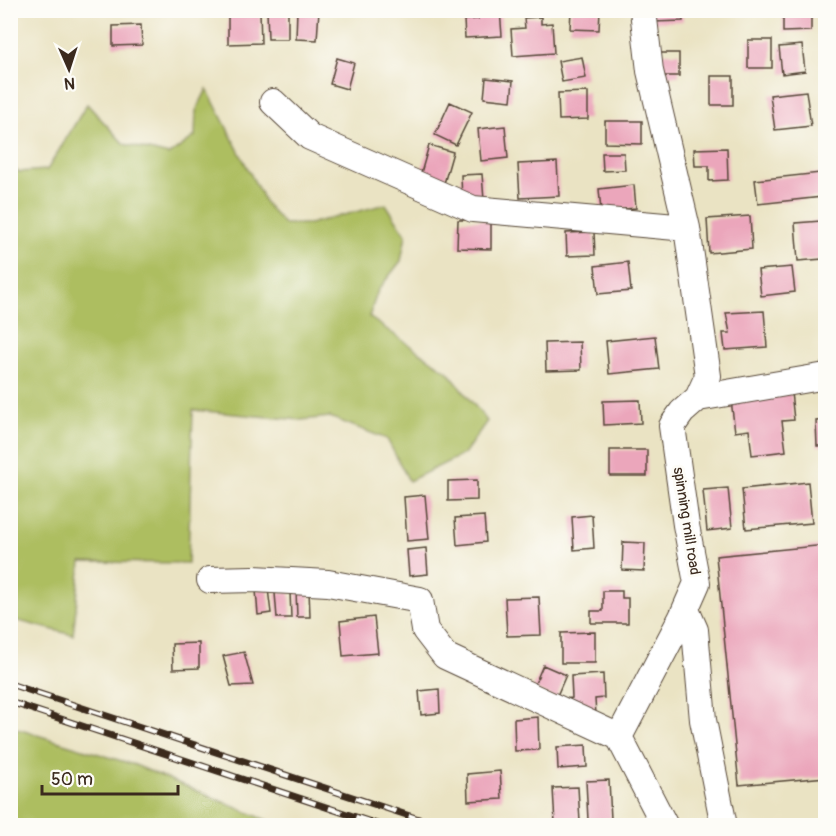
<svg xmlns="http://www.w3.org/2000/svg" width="836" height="836" viewBox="0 0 836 836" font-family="Pangolin,sans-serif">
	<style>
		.green { fill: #adbe61; stroke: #747440; stroke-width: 1.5 }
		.building { fill: #eba6bb }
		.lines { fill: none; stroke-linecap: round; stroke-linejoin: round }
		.minor-casing { stroke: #554637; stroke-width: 28 }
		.minor { stroke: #fff; stroke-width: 26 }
		.rail-casing { stroke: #3b2a1e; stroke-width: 7 }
		.rail { stroke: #fdfcf7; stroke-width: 4.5; stroke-dasharray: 14; stroke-linecap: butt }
		.labels { text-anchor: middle; stroke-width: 6; stroke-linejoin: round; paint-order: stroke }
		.street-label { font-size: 15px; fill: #3b2a1e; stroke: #fdfcf7 }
	</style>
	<rect width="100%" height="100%" fill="#fdfcf7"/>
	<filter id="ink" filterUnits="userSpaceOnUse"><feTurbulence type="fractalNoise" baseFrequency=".0167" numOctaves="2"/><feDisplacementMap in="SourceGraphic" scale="12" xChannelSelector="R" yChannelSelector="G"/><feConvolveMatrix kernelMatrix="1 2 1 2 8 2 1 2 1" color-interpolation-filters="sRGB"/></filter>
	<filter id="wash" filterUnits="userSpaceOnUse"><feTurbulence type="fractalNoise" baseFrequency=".008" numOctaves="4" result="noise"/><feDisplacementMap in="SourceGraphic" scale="24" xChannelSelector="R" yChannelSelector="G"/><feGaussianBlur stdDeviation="1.35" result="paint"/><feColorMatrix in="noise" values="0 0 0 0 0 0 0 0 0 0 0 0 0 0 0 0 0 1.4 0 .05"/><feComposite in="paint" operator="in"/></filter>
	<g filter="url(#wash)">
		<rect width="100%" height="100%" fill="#eae3c3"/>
		<path class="green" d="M207,89L266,204L284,224H309L386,204L406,235L401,261L378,290L369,317L448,372L487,421L464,454L409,481L387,439L330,417L301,420L193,410L188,563L81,562L73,635L11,619V167L19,172L47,170L87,104L124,144L169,155L195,136L196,111Z
			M11,727L135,765L278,825H11Z"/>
		<g id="blocks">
			<path class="building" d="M267,10H288V39H268Z
				M297,10H319L317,40L296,39Z
				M477,10H500L502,36L465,38L464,20L478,19Z
				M571,10H600L599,30L570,29Z
				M652,10H682L683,21L652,22Z
				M783,10H811V31L783,32Z
				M228,11H260L261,43L228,44Z
				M541,17V24L552,23L554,53L513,56L511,29L525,28L524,18Z
				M141,25L142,45L113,46V26Z
				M748,40H772V68H748Z
				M802,45L805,71L782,74L779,47Z
				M654,53H679V76H654Z
				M582,57L586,78L562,82L558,61Z
				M337,58L354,63L347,89L330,84Z
				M711,76H733V105H711Z
				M486,78L513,81L511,101L484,98Z
				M806,91L811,126L775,130L770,95Z
				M588,92V119L559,120L558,93Z
				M450,102L472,112L456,145L435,135Z
				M605,121H642V144L605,143Z
				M505,126L508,158L481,161L478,129Z
				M429,145L453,152L443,187L419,180Z
				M727,148L728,180L709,181V166H695L694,149Z
				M602,153H624L625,170L603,171Z
				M557,162L559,196L520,198L518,164Z
				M820,173L822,197L758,204L755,180Z
				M482,174L484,200L462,201L461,175Z
				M634,185L636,208L601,211L599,189Z
				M750,216L752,249L709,253L707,219Z
				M458,220H491V249L457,248Z
				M821,221L823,259L798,261L795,223Z
				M594,232L595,255L567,256L566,233Z
				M628,262L631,291L598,294L595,266Z
				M792,267L795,292L761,296L758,270Z
				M764,311L767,347L725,350L723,333H730L726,313Z
				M655,336L659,369L609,374L606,341Z
				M580,342L581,370L546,371L545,343Z
				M791,392L794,420L782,421L786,451L752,455L749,430L735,432L731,400Z
				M640,400L641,423L604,425L603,401Z
				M826,420V446H817L816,421Z
				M610,450H647V476H610Z
				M477,480V500L448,501V481Z
				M808,482L812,523L746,529L742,489Z
				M728,488L732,528L707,531L703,490Z
				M425,495L429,539L407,541L404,497Z
				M592,515L594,548L574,550L572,517Z
				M484,516L486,542L457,545L455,518Z
				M623,542L645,543L644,571L622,570Z
				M826,545V777L739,785L716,556Z
				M426,548L428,574L409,576L407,550Z
				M268,589L271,613L258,615L256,590Z
				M296,590H309L310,617H297Z
				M603,591H622V598H628V623H591V611H603Z
				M290,592L291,618H277L275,593Z
				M539,597L541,635L507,636L505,598Z
				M374,617L378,653L343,656L340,621Z
				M595,632V663H561V633Z
				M199,643V668L173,669L172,644Z
				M244,652L253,685L231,686L223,656Z
				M543,665L566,675L556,698L533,688Z
				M603,674L604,698L595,699L596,715L563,699L572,698L571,676Z
				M439,689L440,713L421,715L419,691Z
				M538,717L539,750L515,751L514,719Z
				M586,745L587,767L558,769L557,747Z
				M500,771L502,799L468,801L467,774Z
				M609,780L611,819L588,820L586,781Z
				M578,787L580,822L555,824L553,788Z"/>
		</g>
	</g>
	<g filter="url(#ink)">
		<use href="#blocks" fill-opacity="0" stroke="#554637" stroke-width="1.5"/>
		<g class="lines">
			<defs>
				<path id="minor" d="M643,10L650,71L687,228L708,376L698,398
					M273,102L310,137L473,209L687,228
					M210,580L254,579L328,583L420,600L425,630L445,656L619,737
					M682,617L687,612L695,630L703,720L724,826
					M665,826L619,737L682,617L697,583L686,525L672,426L682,412L698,398L826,376"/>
			</defs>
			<use href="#minor" class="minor-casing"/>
			<use href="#minor" class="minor"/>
			<defs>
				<path id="rail" d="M10,684L440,826
					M10,702L383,826"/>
			</defs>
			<use href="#rail" class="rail-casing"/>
			<use href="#rail" class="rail"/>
		</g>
	</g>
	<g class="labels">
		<g class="street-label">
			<text transform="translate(687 521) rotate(81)" y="5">spinning mill road</text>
		</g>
	</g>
	<rect width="836" height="836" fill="none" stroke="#fdfcf7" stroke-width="36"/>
	<g transform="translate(69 69) rotate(177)" stroke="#fdfcf7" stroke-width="4.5" paint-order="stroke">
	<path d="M0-4.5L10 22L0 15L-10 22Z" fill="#3b2a1e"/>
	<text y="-9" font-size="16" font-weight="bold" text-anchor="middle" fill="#3b2a1e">N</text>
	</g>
	<path d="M42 785v9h136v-9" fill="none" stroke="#3b2a1e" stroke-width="3"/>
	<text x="51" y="785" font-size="18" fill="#3b2a1e" stroke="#fdfcf7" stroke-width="4.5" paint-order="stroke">50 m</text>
</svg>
